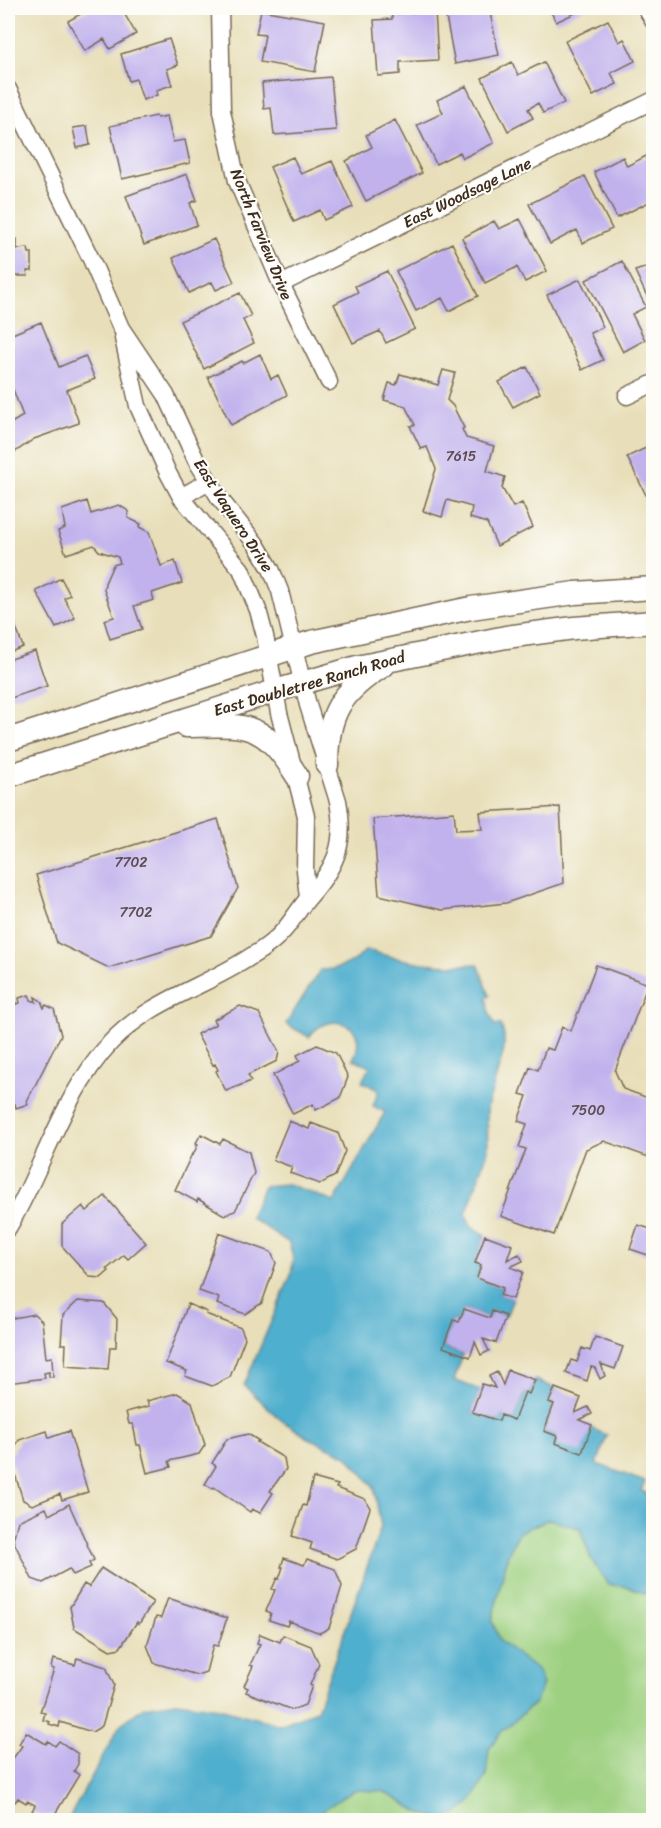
<svg xmlns="http://www.w3.org/2000/svg" width="661" height="1828" viewBox="0 0 661 1828" font-family="Sriracha,sans-serif">
	<style>
		.green { fill: #9dd080; stroke: #6c7d4f; stroke-width: 1.5 }
		.water { fill: #4fafce; stroke: #456c76; stroke-width: 1.5 }
		.building { fill: #c1b2ed }
		.lines { fill: none; stroke-linecap: round; stroke-linejoin: round }
		.minor-casing { stroke: #786955; stroke-width: 19 }
		.secondary-casing { stroke: #786955; stroke-width: 25 }
		.minor { stroke: #fff; stroke-width: 16 }
		.secondary { stroke: #fff; stroke-width: 22 }
		.labels { text-anchor: middle; stroke-width: 4.5; stroke-linejoin: round; paint-order: stroke }
		.number-label { font-size: 14px; fill: #5c4c52 }
		.street-label { font-size: 16px; fill: #3b2a1e; stroke: #fdfcf7 }
	</style>
	<rect width="100%" height="100%" fill="#fdfcf7"/>
	<filter id="ink" filterUnits="userSpaceOnUse"><feTurbulence type="fractalNoise" baseFrequency=".0167" numOctaves="2"/><feDisplacementMap in="SourceGraphic" scale="12" xChannelSelector="R" yChannelSelector="G"/><feConvolveMatrix kernelMatrix="1 2 1 2 8 2 1 2 1" color-interpolation-filters="sRGB"/></filter>
	<filter id="wash" filterUnits="userSpaceOnUse"><feTurbulence type="fractalNoise" baseFrequency=".008" numOctaves="4" result="noise"/><feDisplacementMap in="SourceGraphic" scale="24" xChannelSelector="R" yChannelSelector="G"/><feGaussianBlur stdDeviation="1.35" result="paint"/><feColorMatrix in="noise" values="0 0 0 0 0 0 0 0 0 0 0 0 0 0 0 0 0 1.4 0 .05"/><feComposite in="paint" operator="in"/></filter>
	<g filter="url(#wash)">
		<rect width="100%" height="100%" fill="#e8dfba"/>
		<path class="green" d="M549,1519L580,1528L591,1559L608,1584L629,1587L653,1596L654,1684L649,1706L654,1721L653,1820H317L322,1811L353,1790L383,1791L419,1812L486,1777L488,1749L501,1732L536,1702L500,1641L492,1621L508,1554L519,1532Z"/>
		<path class="water" d="M366,950C403,961 439,968 478,964L490,996L487,998L489,1012L495,1025H501L504,1035V1050L487,1108L488,1151L466,1214L471,1226L485,1235L475,1263L481,1265L477,1278L503,1288L500,1295L513,1299L506,1316L493,1311L490,1318L464,1309L459,1322L453,1320L443,1347L463,1355L454,1380L480,1390L472,1412L498,1421L501,1415L514,1420L525,1392L530,1394L535,1380L555,1388L549,1402L554,1404L544,1431L557,1436L555,1443L590,1428L607,1435L597,1464L645,1482L641,1491L653,1495V1596L629,1587L608,1584L591,1559L580,1528L549,1519L519,1532L508,1554L492,1621L500,1641L537,1670L543,1684L536,1702L501,1732L489,1749L486,1777L470,1803L459,1813L443,1818L429,1816L419,1812L383,1791L353,1790L322,1811L317,1820H68L120,1725L144,1707L176,1702L219,1708L280,1725L317,1710L381,1527L374,1487L347,1456L307,1437L281,1420L244,1385L291,1275L293,1258L289,1243L250,1217L264,1186L288,1184L334,1202L385,1112L373,1106L379,1090L362,1082L370,1066L353,1059C372,1024 328,1009 309,1037L286,1024L320,970C339,970 353,964 366,950Z"/>
		<g id="blocks">
			<path class="building" d="M91,8H121L136,34L110,49L104,39L85,51L68,21Z
				M489,8L499,55L455,64L446,17Z
				M549,8H586L556,22Z
				M261,10L325,21L315,72L260,62L265,35L256,34Z
				M435,11L438,60L400,62V74L378,76L374,20L392,19V14Z
				M608,20L619,42L624,39L635,61L611,73L617,84L593,96L565,41Z
				M169,39L178,65L167,69L172,85L156,90L157,95L143,100L136,79L129,81L121,54Z
				M512,62L518,75L544,62L564,103L543,113L538,103L528,109L533,118L508,131L482,78Z
				M331,77L336,130L274,135L271,108L264,109L262,83Z
				M466,86L494,143L463,158L460,152L436,164L417,125L443,113L437,100Z
				M156,116L157,118L167,116L173,142L185,140L190,163L122,179L110,126Z
				M395,120L422,173L366,201L346,161L372,147L366,135Z
				M87,126L90,145L77,148L73,128Z
				M654,152V210L649,202L617,218L594,172L623,157L627,166Z
				M293,157L301,174L332,161L353,207L324,220L320,210L294,222L270,167Z
				M187,174L197,200L190,203L197,225L144,245L126,196Z
				M585,176L612,229L583,243L577,230L550,244L529,204Z
				M520,219L547,271L525,282L517,267L485,283L462,238L494,221L499,229Z
				M8,239H17V249L28,248L29,253H32V271H27L28,276H8Z
				M214,239L234,282L216,290L212,282L189,293L173,258Z
				M452,243L478,296L449,311L442,298L416,311L396,271Z
				M622,261L646,307L632,314L645,340L623,352L586,280Z
				M654,265V312L635,271Z
				M387,271L415,329L386,343L380,331L353,343L334,304L358,292L355,286Z
				M580,279L603,327L590,333L603,360L582,370L547,295Z
				M240,293L251,316L243,320L254,343L204,369L180,321Z
				M41,322L59,367L85,356L95,379L67,390L79,423L34,439L12,454L10,449L8,450V425L23,416L8,376V344L13,342L10,335Z
				M260,354L271,379L278,375L287,395L231,425L208,377L242,361L243,363Z
				M527,367L540,393L513,407L499,382Z
				M443,370L455,373L447,400L453,406L464,428L462,429L466,438L494,446L487,471L505,477L502,488L513,507L522,503L533,527L497,546L487,523L470,518L472,507L447,500L442,517L423,511L436,469L427,447L421,449L410,426L415,425L405,406L384,400L389,383L396,385L400,374L438,385Z
				M654,444V511L627,457Z
				M87,501L91,514L119,505L128,511V518L141,524L139,527L149,532L161,566L175,561L182,583L152,593L154,600L134,606L142,629L110,639L104,620L114,617L104,590L105,583L113,565L120,563L118,557L99,551L94,545L66,554L58,531L65,528L62,510Z
				M61,578L70,595L64,598L75,618L56,628L36,591Z
				M10,611L23,647L8,653V612Z
				M35,651L47,686L8,699V660Z
				M560,807L564,883L506,903L442,910L379,895L373,819L454,812L456,830L482,829L480,812Z
				M218,819L238,888L211,936L109,968L57,943L36,875Z
				M596,965L648,984L615,1071L623,1089L654,1100V1159L604,1141L586,1149L554,1235L501,1216L526,1149L519,1147L527,1124L518,1121L527,1096L520,1094L530,1067L538,1070L546,1048L553,1050L562,1027L571,1031Z
				M29,995L31,1000L36,1002L35,997L41,1001L44,1008L46,1005L54,1009L61,1035L27,1101L28,1104L16,1108L15,1104L12,1105L8,1103V998L14,996L16,1004L20,1003L19,998Z
				M240,1006L259,1013L279,1052L277,1061L248,1075L251,1081L226,1091L216,1071L218,1070L215,1064L213,1065L197,1034L216,1024L213,1020Z
				M317,1045L336,1053L348,1077L340,1098L316,1110L313,1104L293,1114L273,1075L300,1061L297,1055Z
				M289,1121L309,1129L311,1123L338,1133L345,1151L335,1176L320,1184L290,1173L292,1167L273,1160Z
				M201,1134L220,1144L223,1139L249,1152L254,1173L235,1211L224,1215L198,1199L197,1202L175,1190L192,1154L193,1155L198,1144L196,1143Z
				M105,1196L146,1243L128,1259L124,1255L107,1269L109,1271L101,1278L90,1277L62,1246V1224L83,1206L87,1211Z
				M638,1225L654,1230V1257L630,1249Z
				M219,1233L271,1252L276,1263L262,1303L245,1314L217,1304L219,1298L199,1291Z
				M485,1235L512,1245L507,1260L519,1254L523,1261L510,1267L523,1272L513,1299L500,1295L503,1288L477,1278L481,1265L475,1263Z
				M78,1301L104,1303L117,1319L116,1347H110L108,1369L65,1366L66,1344H61L63,1315Z
				M188,1304L207,1312L206,1314L241,1328L245,1338L230,1377L212,1386L185,1376L187,1371L166,1363Z
				M464,1309L490,1318L492,1311L506,1316L496,1343L483,1339L489,1351L481,1355L475,1342L470,1357L443,1347L453,1320L459,1322Z
				M34,1314L42,1321L46,1358L52,1357L53,1377H49V1372L44,1373L45,1378L8,1383V1319Z
				M595,1337L623,1347L615,1369L601,1364L605,1376L600,1379L595,1368L591,1367L587,1381L566,1373L571,1360L577,1362L582,1348L590,1351Z
				M508,1370L535,1380L529,1394L525,1392L514,1420L501,1415L499,1421L472,1412L482,1384L495,1388L489,1376L497,1372L503,1385Z
				M555,1388L581,1398L575,1413L588,1407L592,1414L579,1420L592,1425L582,1453L555,1443L557,1436L544,1431L554,1404L549,1402Z
				M177,1393L192,1402L205,1445L199,1454L169,1461L171,1467L147,1473L140,1445H137L133,1424H129L126,1412L149,1406L147,1401Z
				M47,1431L49,1438L69,1431L88,1492L62,1500L60,1494L32,1505L23,1500L10,1458L19,1440Z
				M248,1434L259,1441L257,1442L284,1458L286,1469L270,1491L273,1493L260,1513L252,1509L250,1512L214,1487L213,1489L205,1484L216,1466L212,1463L227,1439Z
				M313,1478L338,1485L336,1488L365,1499L370,1508L356,1549L337,1559L310,1549L312,1543L292,1536L303,1505L306,1506Z
				M69,1504L94,1560L89,1563L91,1567L73,1575L69,1569L43,1583L32,1579L13,1540L18,1521L46,1508L49,1515Z
				M284,1558L304,1565L307,1559L335,1569L342,1586L329,1628L320,1633L289,1621L287,1626L269,1620L271,1613L266,1611L275,1590L272,1589L277,1578L279,1579L283,1567H281Z
				M101,1568L153,1602L139,1624L137,1622L120,1648L110,1650L74,1628L70,1607L84,1584L89,1587Z
				M168,1598L227,1618L218,1646L213,1645L206,1672L197,1675L154,1663L147,1645L156,1617L161,1618Z
				M260,1634L280,1642L283,1635L311,1646L319,1664L310,1685L312,1686L305,1705L292,1710L246,1692L248,1688L244,1686L253,1666L250,1665L260,1644L257,1643Z
				M77,1658L106,1667L114,1685L102,1726L92,1732L60,1722L59,1727L49,1724L50,1722L43,1720L45,1713L40,1712L54,1669L51,1668L53,1659L75,1665Z
				M26,1732L46,1744L48,1741L55,1746L59,1741L78,1754V1764L74,1771L79,1775L55,1814L42,1817L32,1811L35,1805L27,1801L26,1803L18,1798L15,1802L8,1798V1769L10,1765L9,1764L22,1746L19,1744Z
				M11,1813L17,1818L20,1814L29,1820H8V1815L9,1816Z"/>
		</g>
	</g>
	<g filter="url(#ink)">
		<use href="#blocks" fill-opacity="0" stroke="#786955" stroke-width="1.5"/>
		<g class="lines">
			<defs>
				<path id="minor" d="M220,8L222,111L237,181L281,284L329,382
					M646,8L654,22
					M8,89L91,259L121,328L166,395L196,460L209,481L220,499L256,544L271,569L280,591L308,705L338,801C346,843 337,865 310,896C301,906 294,918 285,929C276,940 262,950 250,957C203,988 151,1000 111,1042C62,1095 44,1167 8,1228
					M281,284L654,100
					M123,338L138,406L168,473L181,497L241,569L258,610L265,636L279,713L306,816L305,870L308,898
					M627,396L654,383
					M181,497L209,481"/>
				<path id="secondary" d="M186,726C247,725 262,720 297,776
					M8,740L311,642L471,608L575,593L654,588
					M327,765C327,714 340,692 384,665
					M8,776L275,691L357,667L506,637L574,628L654,622"/>
			</defs>
			<use href="#minor" class="minor-casing"/>
			<use href="#secondary" class="secondary-casing"/>
			<use href="#minor" class="minor"/>
			<use href="#secondary" class="secondary"/>
		</g>
	</g>
	<g class="labels">
		<g class="number-label">
			<text x="461" y="461">7615</text>
			<text x="131" y="867">7702</text>
			<text x="136" y="917">7702</text>
			<text x="588" y="1115">7500</text>
		</g>
		<g class="street-label">
			<text transform="translate(467 192) rotate(-26)" y="6">East Woodsage Lane</text>
			<text transform="translate(262 234) rotate(68)" y="6">North Farview Drive</text>
			<text transform="translate(234 515) rotate(57)" y="6">East Vaquero Drive</text>
			<text transform="translate(309 683) rotate(-16)" y="6">East Doubletree Ranch Road</text>
		</g>
	</g>
	<rect width="661" height="1828" fill="none" stroke="#fdfcf7" stroke-width="30"/>
</svg>
